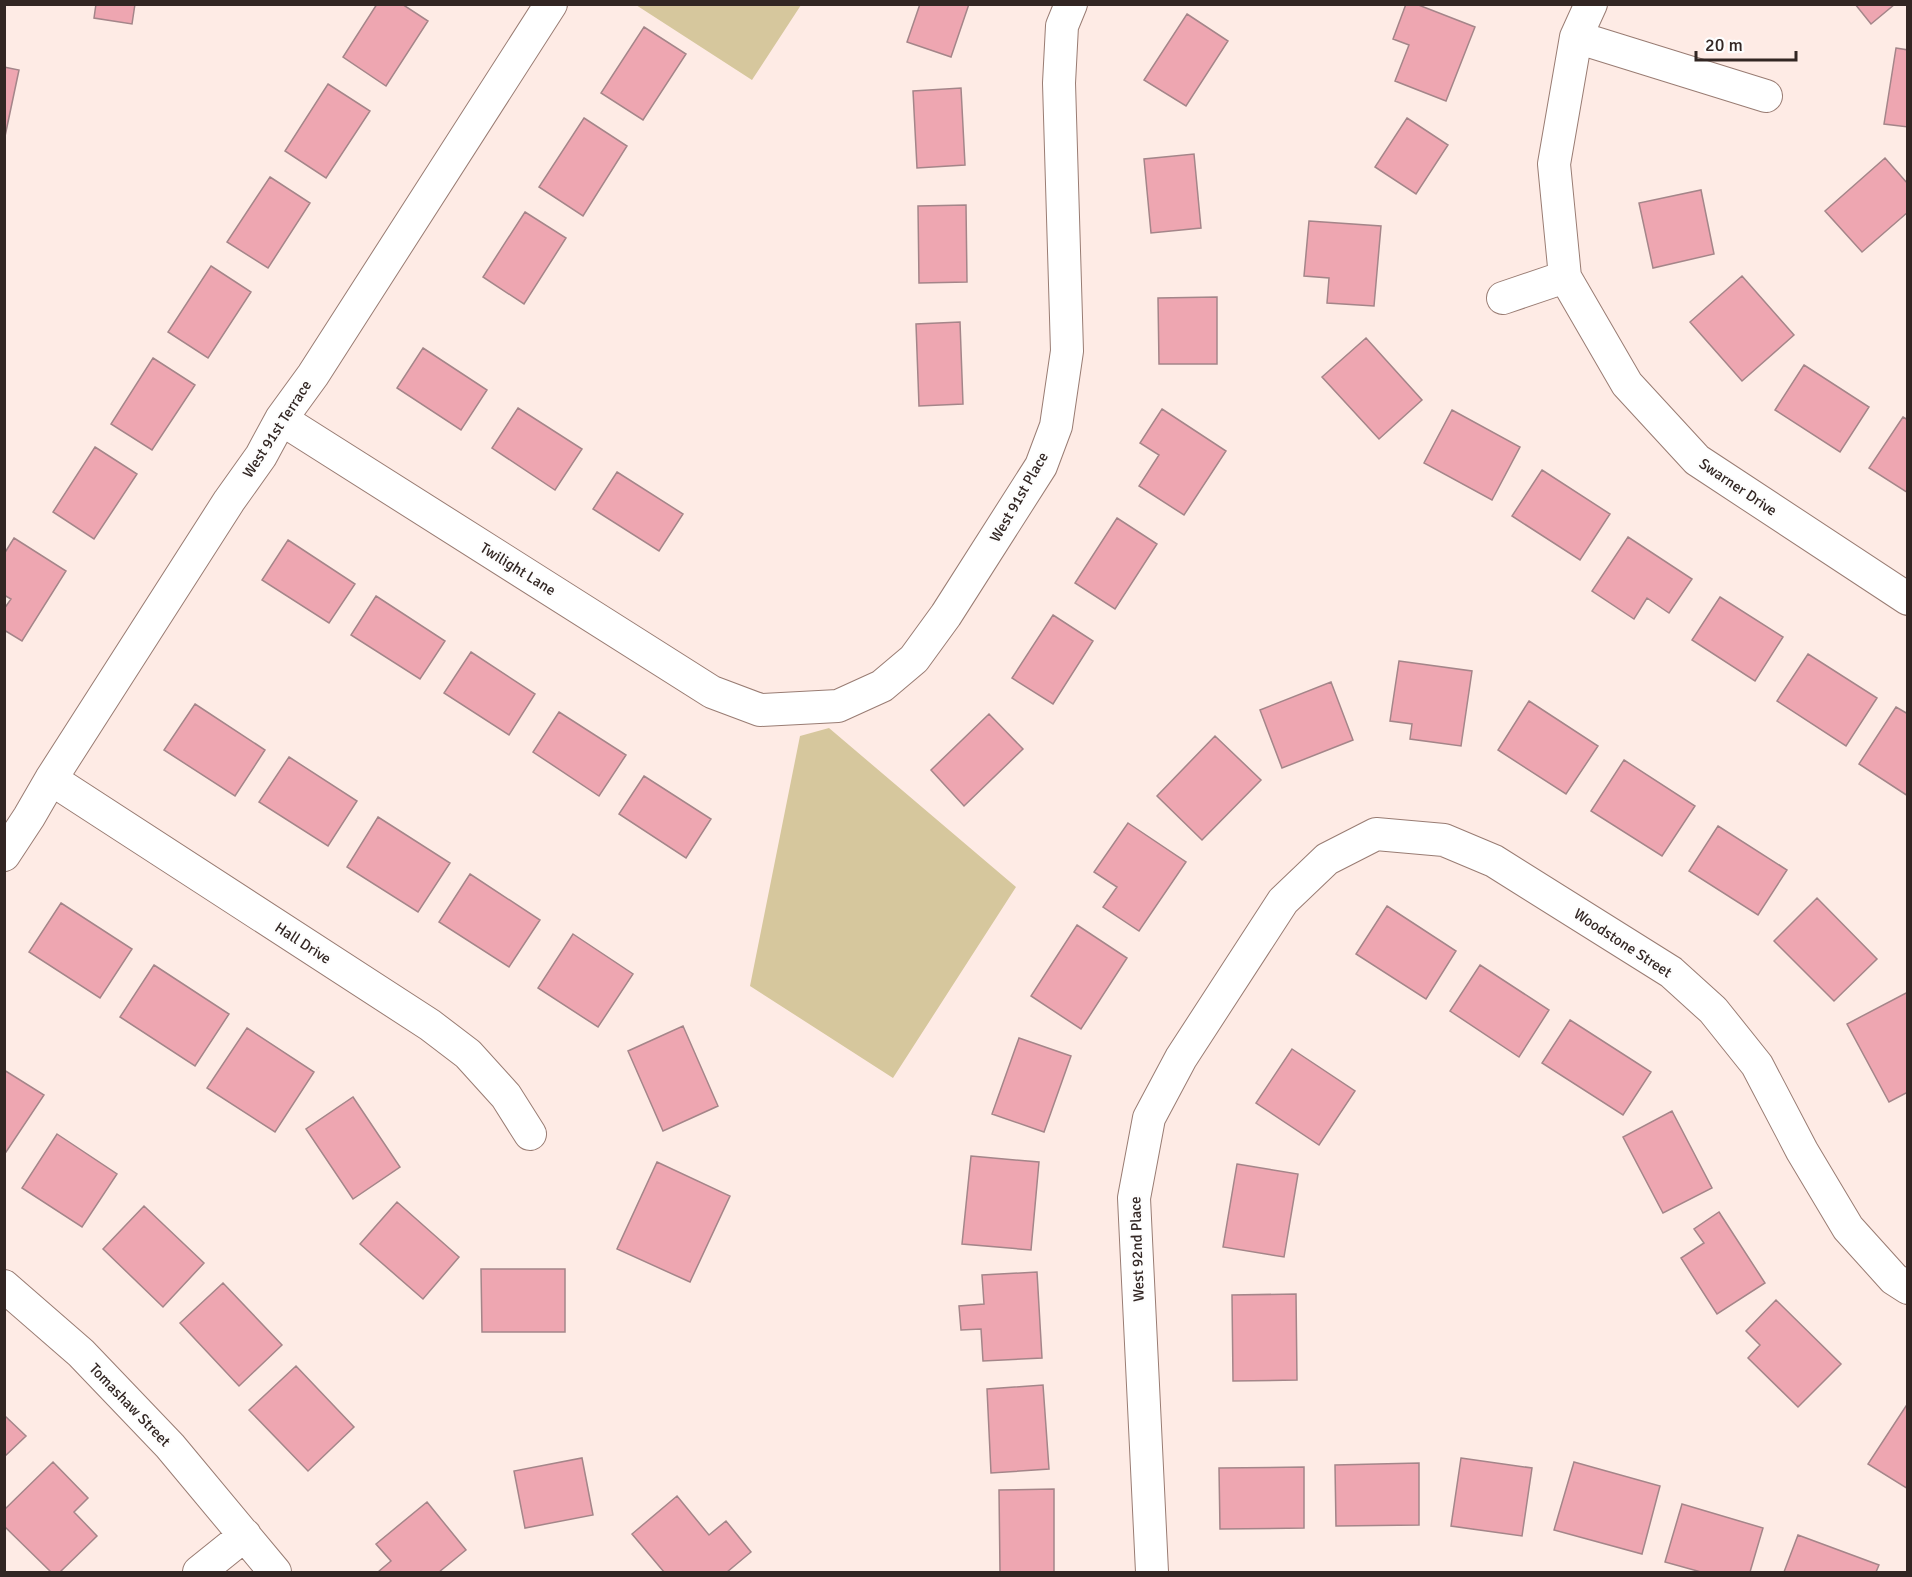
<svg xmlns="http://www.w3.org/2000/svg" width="1912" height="1577" viewBox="0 0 1912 1577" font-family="Signika,sans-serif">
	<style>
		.green { fill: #d6c79d }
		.building { fill: #eea6b1; stroke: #a48589; stroke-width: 1.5 }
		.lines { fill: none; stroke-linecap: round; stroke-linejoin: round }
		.minor-casing { stroke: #997c73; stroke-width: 34 }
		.minor { stroke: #fff; stroke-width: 32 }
		.labels { text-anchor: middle; stroke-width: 4.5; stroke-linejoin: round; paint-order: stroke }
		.street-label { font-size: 15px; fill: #322623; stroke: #fdfdfd }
	</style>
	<rect width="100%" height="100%" fill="#feebe5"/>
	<path class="green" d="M636,5H801L752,80Z
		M829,728L1016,887L893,1078L750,986L800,736Z"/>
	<path class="building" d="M96,4H135L132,24L94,18Z
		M377,4H402L428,21L386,86L343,57Z
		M920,4H969L951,57L907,42Z
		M1406,4H1416L1475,27L1446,101L1395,81L1409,45L1393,39Z
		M1855,4H1895L1871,24Z
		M1187,14L1228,41L1186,106L1144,80Z
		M644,27L686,54L643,120L601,93Z
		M1896,48L1908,50V127L1884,124Z
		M4,67L19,70L4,141Z
		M328,84L370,111L326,178L285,151Z
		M961,88L965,165L917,168L913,91Z
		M584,118L627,146L583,216L539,187Z
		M1407,118L1448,145L1416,194L1375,167Z
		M1194,154L1201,228L1151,233L1144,159Z
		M1885,158L1908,184V212L1862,252L1825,211Z
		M270,177L310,203L268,268L227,242Z
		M1701,190L1714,254L1653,268L1639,203Z
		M966,205L967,282L919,283L918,206Z
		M525,212L566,238L524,304L483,277Z
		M1309,221L1381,226L1374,306L1327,303L1329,278L1304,276Z
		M211,266L251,292L208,358L168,332Z
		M1742,276L1794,335L1742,381L1690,322Z
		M1217,297V364H1159L1158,298Z
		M960,322L963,404L919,406L916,324Z
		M1366,338L1422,400L1379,439L1322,377Z
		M423,348L487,390L461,430L397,388Z
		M153,358L195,385L152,450L111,424Z
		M1804,365L1869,407L1840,452L1775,410Z
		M518,408L582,449L555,490L492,448Z
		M1162,409L1226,451L1184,515L1139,486L1159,455L1140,443Z
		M1452,410L1520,447L1492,500L1424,463Z
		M1903,417L1908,420V493L1869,468Z
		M95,447L137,474L94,539L53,512Z
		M1542,470L1610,514L1580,560L1512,516Z
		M617,472L683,514L659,551L593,509Z
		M1117,518L1157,544L1115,609L1075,583Z
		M1628,537L1692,579L1669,613L1647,598L1634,619L1592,591Z
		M14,538L66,571L22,641L4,630V609L11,599L4,595V554Z
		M288,540L355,584L329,623L262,580Z
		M376,596L445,641L420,679L351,635Z
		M1720,597L1783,637L1755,681L1692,640Z
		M1053,615L1093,641L1053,704L1012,678Z
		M471,652L535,694L509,735L444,693Z
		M1808,654L1877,698L1846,746L1777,701Z
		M1399,661L1472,671L1461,746L1410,739L1412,724L1390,721Z
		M1331,682L1353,740L1282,768L1260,710Z
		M1529,701L1598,746L1566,794L1498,750Z
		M195,704L265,750L235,796L164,750Z
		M1896,707L1908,714V796L1859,764Z
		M559,712L626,755L599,796L533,752Z
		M989,714L1023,749L964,806L931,770Z
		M1215,736L1261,780L1202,840L1157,796Z
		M289,757L357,801L328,846L259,802Z
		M1624,760L1695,806L1662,856L1591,811Z
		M644,776L711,819L686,858L619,814Z
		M378,817L450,863L418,912L347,867Z
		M1128,823L1186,862L1139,931L1103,907L1117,887L1094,872Z
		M1718,826L1787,870L1758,915L1689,871Z
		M470,874L540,920L509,967L439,922Z
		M1817,898L1877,959L1834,1001L1774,941Z
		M61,903L132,949L100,998L29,952Z
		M1387,906L1456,951L1426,999L1356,954Z
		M1077,925L1127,958L1081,1029L1031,996Z
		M573,934L633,974L598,1027L538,988Z
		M154,965L229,1014L195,1066L120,1017Z
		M1480,965L1549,1010L1519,1057L1450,1011Z
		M1908,992V1092L1889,1102L1847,1024Z
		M1570,1020L1651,1072L1623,1115L1542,1063Z
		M683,1026L718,1106L663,1131L628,1051Z
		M247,1028L314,1072L275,1132L207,1088Z
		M1019,1038L1071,1056L1044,1132L992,1114Z
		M1292,1049L1355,1091L1319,1145L1256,1103Z
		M4,1070L44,1095L6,1152L4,1151Z
		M353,1097L400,1167L353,1199L306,1129Z
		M1672,1111L1712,1188L1663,1213L1623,1137Z
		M57,1134L117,1174L82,1227L22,1188Z
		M971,1156L1039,1162L1031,1250L962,1244Z
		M657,1162L730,1196L690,1282L617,1249Z
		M1237,1164L1298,1174L1284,1257L1223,1247Z
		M397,1202L459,1257L423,1299L360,1244Z
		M144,1206L204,1263L163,1307L103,1249Z
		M1719,1212L1765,1283L1717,1314L1681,1258L1704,1243L1694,1229Z
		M481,1269H565V1332H482Z
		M1037,1272L1042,1358L983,1361L981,1329L961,1330L959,1306L984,1304L982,1275Z
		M223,1283L282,1345L239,1386L180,1323Z
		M1296,1294L1297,1380L1233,1381L1232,1295Z
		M1776,1300L1841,1364L1798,1407L1748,1358L1760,1345L1746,1331Z
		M296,1366L354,1427L308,1471L249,1410Z
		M1043,1385L1049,1469L991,1473L987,1389Z
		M1908,1403V1489L1868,1464Z
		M4,1415L26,1436L4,1457Z
		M582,1458L593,1515L525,1528L514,1471Z
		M1461,1458L1532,1468L1522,1536L1451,1526Z
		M53,1462L88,1498L74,1512L97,1536L60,1572H51L4,1526V1510Z
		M1574,1462L1660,1486L1642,1554L1554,1530Z
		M1419,1463V1525L1336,1526L1335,1465Z
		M1304,1467V1528L1220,1529L1219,1468Z
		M1054,1489V1572H1000L999,1490Z
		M677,1496L709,1535L726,1521L751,1552L727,1572H664L632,1534Z
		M427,1502L466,1550L439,1572H378L391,1561L376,1544Z
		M1682,1504L1763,1528L1750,1572H1701L1665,1562Z
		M1798,1535L1879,1565L1876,1572H1784Z"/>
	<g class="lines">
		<defs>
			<path id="minor" d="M1591,4L1576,37L1554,164L1565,277L1627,384L1697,460L1908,599
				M1576,37L1766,96
				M1503,298L1565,277
				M281,419L712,692L760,710L838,706L882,686L914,659L946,615L1041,466L1056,426L1067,351L1059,83L1062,26L1071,4
				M51,779L430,1025L468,1054L506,1096L530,1134
				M4,855L29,817L51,779L229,501L261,456L281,419L313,375L551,4
				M4,1286L81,1353L170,1446L275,1572
				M199,1572L245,1535
				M1152,1572L1134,1198L1149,1118L1181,1058L1283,901L1327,859L1376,834L1444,840L1494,861L1671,972L1713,1010L1757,1065L1802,1151L1848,1228L1894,1279L1908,1288"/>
		</defs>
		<use href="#minor" class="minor-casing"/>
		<use href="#minor" class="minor"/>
	</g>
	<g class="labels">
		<g class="street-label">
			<text transform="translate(277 429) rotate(-57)" y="5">West 91st Terrace</text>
			<text transform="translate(1738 487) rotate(34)" y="5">Swarner Drive</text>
			<text transform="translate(1019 497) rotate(-60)" y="5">West 91st Place</text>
			<text transform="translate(518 569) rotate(32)" y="5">Twilight Lane</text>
			<text transform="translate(303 943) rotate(33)" y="5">Hall Drive</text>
			<text transform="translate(1623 943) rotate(33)" y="5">Woodstone Street</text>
			<text transform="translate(1137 1249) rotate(-92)" y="5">West 92nd Place</text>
			<text transform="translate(130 1405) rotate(46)" y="5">Tomashaw Street</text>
		</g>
	</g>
	<rect width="1912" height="1577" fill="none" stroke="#322623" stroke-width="12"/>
	<path d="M1696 51v9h100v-9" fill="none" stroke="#322623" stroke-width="3"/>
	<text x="1705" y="51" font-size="18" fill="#322623" stroke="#fdfdfd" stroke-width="4.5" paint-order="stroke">20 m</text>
</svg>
